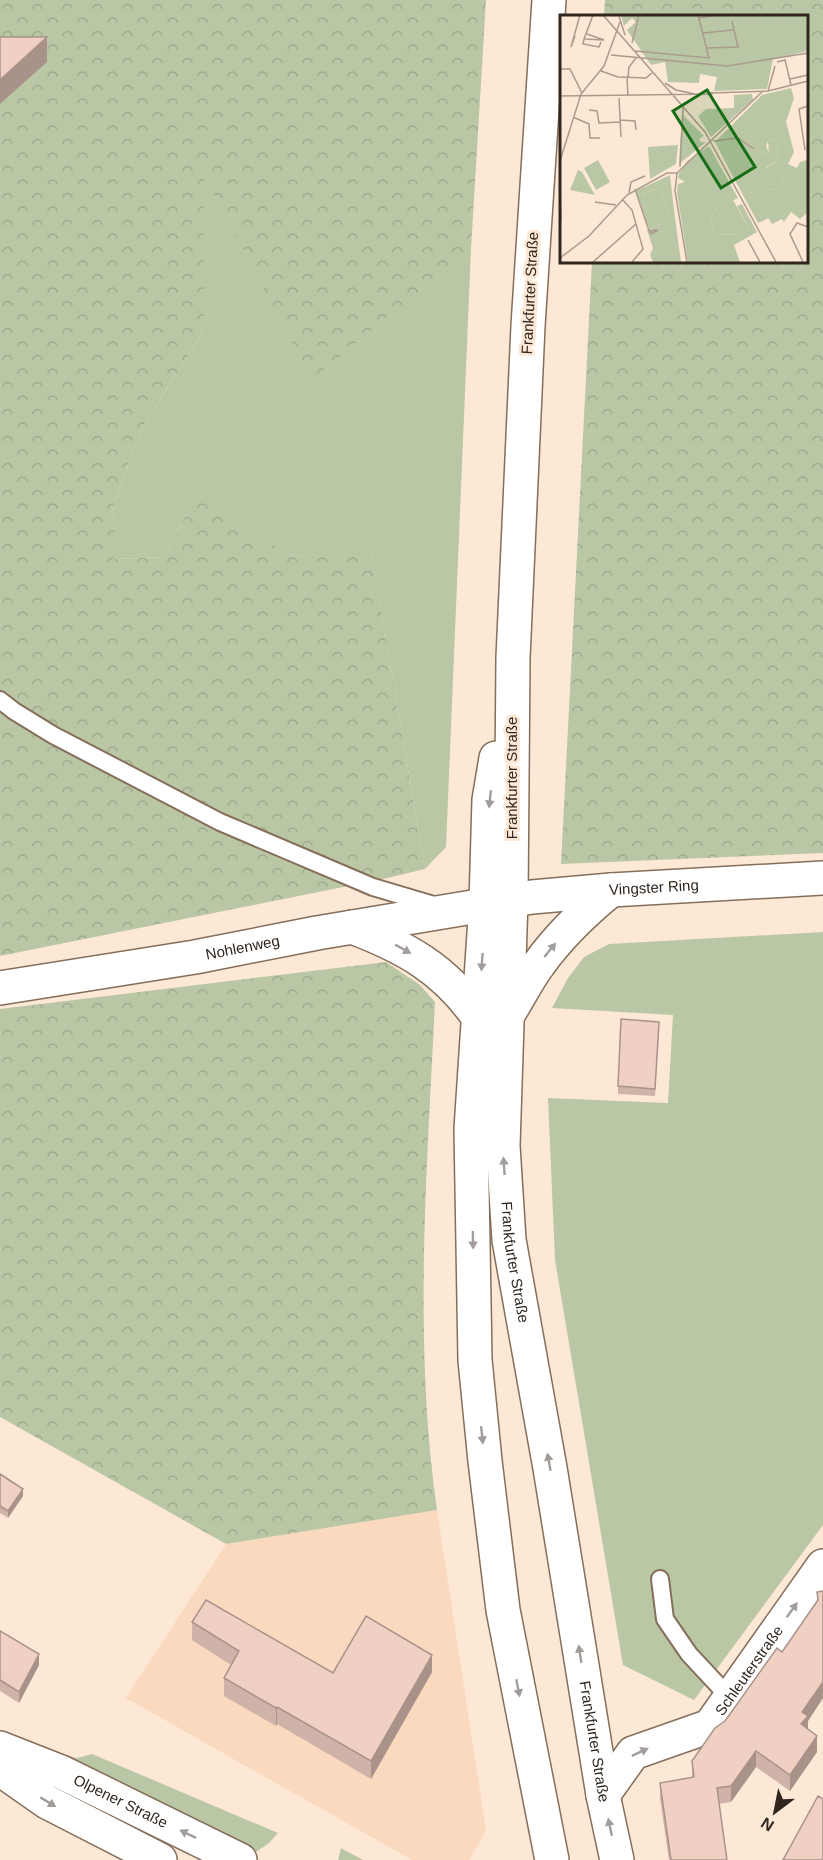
<svg xmlns="http://www.w3.org/2000/svg" width="823" height="1860" viewBox="0 0 823 1860" font-family="Helvetica,sans-serif">
	<style>
		.built { fill: #fad9be }
		.green { fill: #bac7a5 }
		.forest { fill: url(#forest-crowns) }
		.lines { fill: none; stroke-linecap: round; stroke-linejoin: round }
		.service-casing { stroke: #856e5a; stroke-width: 20 }
		.minor-casing { stroke: #856e5a; stroke-width: 36 }
		.secondary-casing { stroke: #856e5a; stroke-width: 36 }
		.primary-casing { stroke: #856e5a; stroke-width: 36 }
		.service { stroke: #fff; stroke-width: 16 }
		.minor { stroke: #fff; stroke-width: 33 }
		.secondary { stroke: #fff; stroke-width: 33 }
		.primary { stroke: #fff; stroke-width: 33 }
		.wall { fill: #cfb3a9 }
		.shaded-wall { fill: #a99289 }
		.building { fill: #f1d0c4; stroke: #a99289; stroke-width: 1.5 }
		.oneway { fill: #a29d9a }
		.labels { text-anchor: middle; stroke-width: 6; stroke-linejoin: round; paint-order: stroke }
		.street-label { font-size: 15px; fill: #30261e; stroke: #fde8d6 }
		.inset-road { fill: none; stroke: #ab9a8c; stroke-width: 1.5 }
		.view { fill: #166d15; fill-opacity: 0.15; stroke: #166d15; stroke-width: 3 }
		.inset-edge { fill: none; stroke: #30261e; stroke-width: 3 }
	</style>
	<defs>
		<pattern id="forest-crowns" width="20" height="18" patternUnits="userSpaceOnUse" patternTransform="scale(1.5)"><rect width="20" height="18" fill="#bac7a5"/><path d="M2 6a3 3 0 1 1 6 0M12 15a3 3 0 1 1 6 0" fill="none" stroke="#a0ab8e"/></pattern>
	</defs>
	<rect width="100%" height="100%" fill="#fde8d6"/>
	<path class="built" d="M437,1510L486,1831L469,1860H412L126,1698L226,1544Z"/>
	<path class="green" d="M204,173L312,378L471,249L446,847L425,869L371,551L294,556L194,499L166,557L112,559L114,503L142,428L204,330Z
		M823,932V1525L694,1700L623,1665L555,1260L548,1098L668,1103L673,1015L552,1008L568,978L584,957L609,944Z
		M45,1751L77,1758L92,1754L278,1833L269,1843L256,1852L41,1758Z
		M341,1848L363,1860H338Z"/>
	<path class="forest" d="M0,0H486L471,249L312,379L204,175V330L142,428L114,503L113,559L166,557L194,498L294,556L371,550L425,869L383,879L0,956Z
		M605,0H823V853L561,864L592,261H806V16H604Z
		M386,962L420,985L435,1002C427,1171 413,1342 437,1510L226,1544L0,1417V1009Z"/>
	<g class="lines">
		<defs>
			<path id="service" d="M0,700L14,711L53,735L220,822L373,887L437,906
				M660,1579L665,1619L689,1654L730,1698"/>
			<g id="minor">
				<path id="s1" d="M603,1795L633,1753L710,1726L823,1566"/>
			</g>
			<g id="secondary">
				<path d="M352,927C405,947 445,969 478,1017"/>
				<path id="s2" d="M0,988L195,957L317,933L532,897L611,890L823,878"/>
				<path d="M507,1016C518,999 527,980 539,964C559,936 584,912 611,890"/>
			</g>
			<g id="primary">
				<path id="s3" d="M549,0L528,326L513,658L511,900L503,1146L509,1240L550,1468L603,1795L617,1860"/>
				<path d="M496,758L489,800L486,903L471,1129L475,1360L485,1461L503,1610L552,1860"/>
				<path id="s4" d="M0,1748L61,1772L240,1860"/>
				<path d="M0,1769L47,1802L160,1860"/>
			</g>
		</defs>
		<use href="#service" class="service-casing"/>
		<use href="#minor" class="minor-casing"/>
		<use href="#secondary" class="secondary-casing"/>
		<use href="#primary" class="primary-casing"/>
		<use href="#service" class="service"/>
		<use href="#minor" class="minor"/>
		<use href="#secondary" class="secondary"/>
		<use href="#primary" class="primary"/>
	</g>
	<path class="wall" d="M659,1029L655,1096L618,1094V1086Z
		M0,1474L23,1496L8,1518L0,1513Z
		M823,1591V1698L808,1721V1729L817,1752L790,1791L756,1767L731,1802L719,1804L727,1860H669L660,1799V1783L692,1778V1761L782,1652L817,1602V1592Z
		M192,1622L333,1673L432,1672L371,1779L277,1724L276,1726L224,1696V1678L231,1665L192,1640Z
		M0,1631L39,1665L19,1703L0,1691Z"/>
	<path class="shaded-wall" d="M47,37V62L0,104V107V80Z
		M23,1489V1496L8,1518V1511Z
		M39,1654V1665L19,1703V1692Z
		M432,1655V1672L371,1779V1761Z
		M823,1682V1698L808,1721V1732L801,1724L802,1712Z
		M277,1707V1724L276,1726V1708Z
		M817,1736V1752L790,1791V1775Z
		M756,1751V1767L731,1802V1786Z"/>
	<path class="building" d="M0,37H47L0,80Z
		M621,1019L659,1022L655,1089L618,1086Z
		M0,1474L23,1489L8,1511L0,1506Z
		M823,1591V1682L802,1712L808,1716L801,1724L817,1736L790,1775L756,1751L731,1786L717,1788L727,1860H671L660,1783L694,1777L692,1761L715,1728L725,1721L777,1648L782,1652L818,1600L817,1592Z
		M206,1600L333,1673L366,1616L432,1655L371,1761L277,1707L276,1708L224,1678L239,1651L192,1622Z
		M0,1631L39,1654L19,1692L0,1680Z
		M818,1796L823,1799V1860H783Z"/>
	<defs><path id="oneway-solid" d="M-6-.8H1V-3.2L6.5 0L1 3.2V.8H-6Z" transform="scale(1.5)"/></defs>
	<g class="oneway">
		<use href="#oneway-solid" transform="translate(490 799) rotate(96)"/>
		<use href="#oneway-solid" transform="translate(403 949) rotate(29)"/>
		<use href="#oneway-solid" transform="translate(550 950) rotate(-51)"/>
		<use href="#oneway-solid" transform="translate(482 962) rotate(94)"/>
		<use href="#oneway-solid" transform="translate(504 1166) rotate(-94)"/>
		<use href="#oneway-solid" transform="translate(473 1240) rotate(89)"/>
		<use href="#oneway-solid" transform="translate(482 1435) rotate(84)"/>
		<use href="#oneway-solid" transform="translate(549 1462) rotate(-100)"/>
		<use href="#oneway-solid" transform="translate(792 1610) rotate(-54)"/>
		<use href="#oneway-solid" transform="translate(580 1654) rotate(-99)"/>
		<use href="#oneway-solid" transform="translate(518 1688) rotate(79)"/>
		<use href="#oneway-solid" transform="translate(640 1752) rotate(-25)"/>
		<use href="#oneway-solid" transform="translate(48 1802) rotate(31)"/>
		<use href="#oneway-solid" transform="translate(610 1827) rotate(-102)"/>
		<use href="#oneway-solid" transform="translate(188 1834) rotate(-154)"/>
	</g>
	<g class="labels">
		<g class="street-label">
			<text transform="translate(530 293) rotate(-87)" y="5">Frankfurter Straße</text>
			<text transform="translate(512 778) rotate(-90)" y="5">Frankfurter Straße</text>
			<text dy="5" stroke="none"><textPath href="#s2" startOffset="662">Vingster Ring</textPath></text>
			<text dy="5" stroke="none"><textPath href="#s2" startOffset="246">Nohlenweg</textPath></text>
			<text dy="5" stroke="none"><textPath href="#s3" startOffset="1264">Frankfurter Straße</textPath></text>
			<text dy="5" stroke="none"><textPath href="#s1" startOffset="201">Schleuterstraße</textPath></text>
			<text dy="5" stroke="none"><textPath href="#s3" startOffset="1750">Frankfurter Straße</textPath></text>
			<text dy="5" stroke="none"><textPath href="#s4" startOffset="132">Olpener Straße</textPath></text>
		</g>
	</g>
	<g transform="translate(560 15)">
		<rect width="248" height="248" fill="#fde8d6"/>
		<path d="M61,0H247V36L213,44L207,74L154,76L157,62L140,59L139,68L108,67L105,47L91,50L67,15L76,7L72,3L64,11ZM122,99L144,121L139,124L141,127H146L119,149ZM216,125L220,137L217,146L205,153L202,142L203,138L209,140L208,126ZM155,127L169,137L176,132L182,150L173,145L169,154ZM118,130L116,149L90,164L88,132ZM38,145L50,167L36,175L24,153ZM247,145V198L240,204L231,197L224,207L222,204L212,209L208,203L203,206L187,178L219,173L225,160L232,162L240,147ZM18,155L22,157L35,180L10,175ZM100,173L109,199L92,206L82,179ZM173,185L189,214L182,220L155,219L150,203L156,194ZM115,203L121,247H93L90,240L93,233L87,215Z" fill="#bac7a5"/>
		<path d="M71,0H80L88,33L147,40L136,0H161L141,4L150,41L192,36L183,0H192L198,23L193,38L182,44L218,37L215,14L221,9L220,0H232L231,19L247,22V36L168,49L151,48V43L115,37L85,39L67,15L76,7ZM231,73L234,83L226,107L234,137L228,149L237,153L232,163L225,160L219,173L188,178L203,206L198,208L169,154L172,144L181,149L177,134L165,139L155,127L202,80ZM216,125L220,137L217,146L206,153L202,142L203,138L210,140L206,131L208,126ZM192,79L193,85L151,122L138,101L146,94L174,93V80ZM149,131L178,183L156,194L150,203L155,219L181,220L189,214L177,191L182,189L197,217L174,230L180,247H128L117,178L118,169L125,167L118,163L119,158L127,146ZM110,160L115,203L89,214L76,176ZM100,173L109,199L92,205L82,179Z" fill="#bac7a5" fill-rule="evenodd"/>
		<path class="inset-road" d="M43,0L145,117L216,247M59,1L65,20M139,3L158,0M143,18L173,15M27,19L44,25L24,24L33,0M15,21L11,32L20,0M24,24L23,29L39,32L41,27M72,28L79,0M147,33L178,32L172,6M75,36L149,43L138,0M51,40L167,51L248,38M217,47L225,45L231,70M0,54H10L22,78M41,56L58,62L86,63L92,58M67,62L68,81M68,62L69,52L76,43M230,64L248,60M105,68L116,75L135,79M208,76L215,51M150,78L208,76L248,66M0,81L153,79M59,83L61,122M29,95L37,96L39,108L60,107M13,102L29,109L30,123H40M60,105L75,106L76,115M153,126L178,123L194,134M245,135L239,94L248,91M0,146L21,79L44,51L60,7M120,152L123,93M0,172L1,206M75,174L88,213L91,219L98,215L89,216M69,178L71,167L85,161M62,184L72,195L83,234L72,247M35,187L56,190M188,225L200,247M0,243L29,221L67,180L107,158H117M33,247L76,209M127,247L115,176L117,158L203,76M243,247L230,219L237,208L248,212"/>
		<path class="view" d="M147,75L195,152L161,173L113,96Z"/>
		<rect width="248" height="248" class="inset-edge"/>
	</g>
	<g transform="translate(775 1812) rotate(212)" stroke="#fde8d6" stroke-width="4.5" paint-order="stroke">
	<path d="M0-4.5L10 22L0 15L-10 22Z" fill="#30261e"/>
	<text y="-9" font-size="16" font-weight="bold" text-anchor="middle" fill="#30261e">N</text>
	</g>
</svg>
